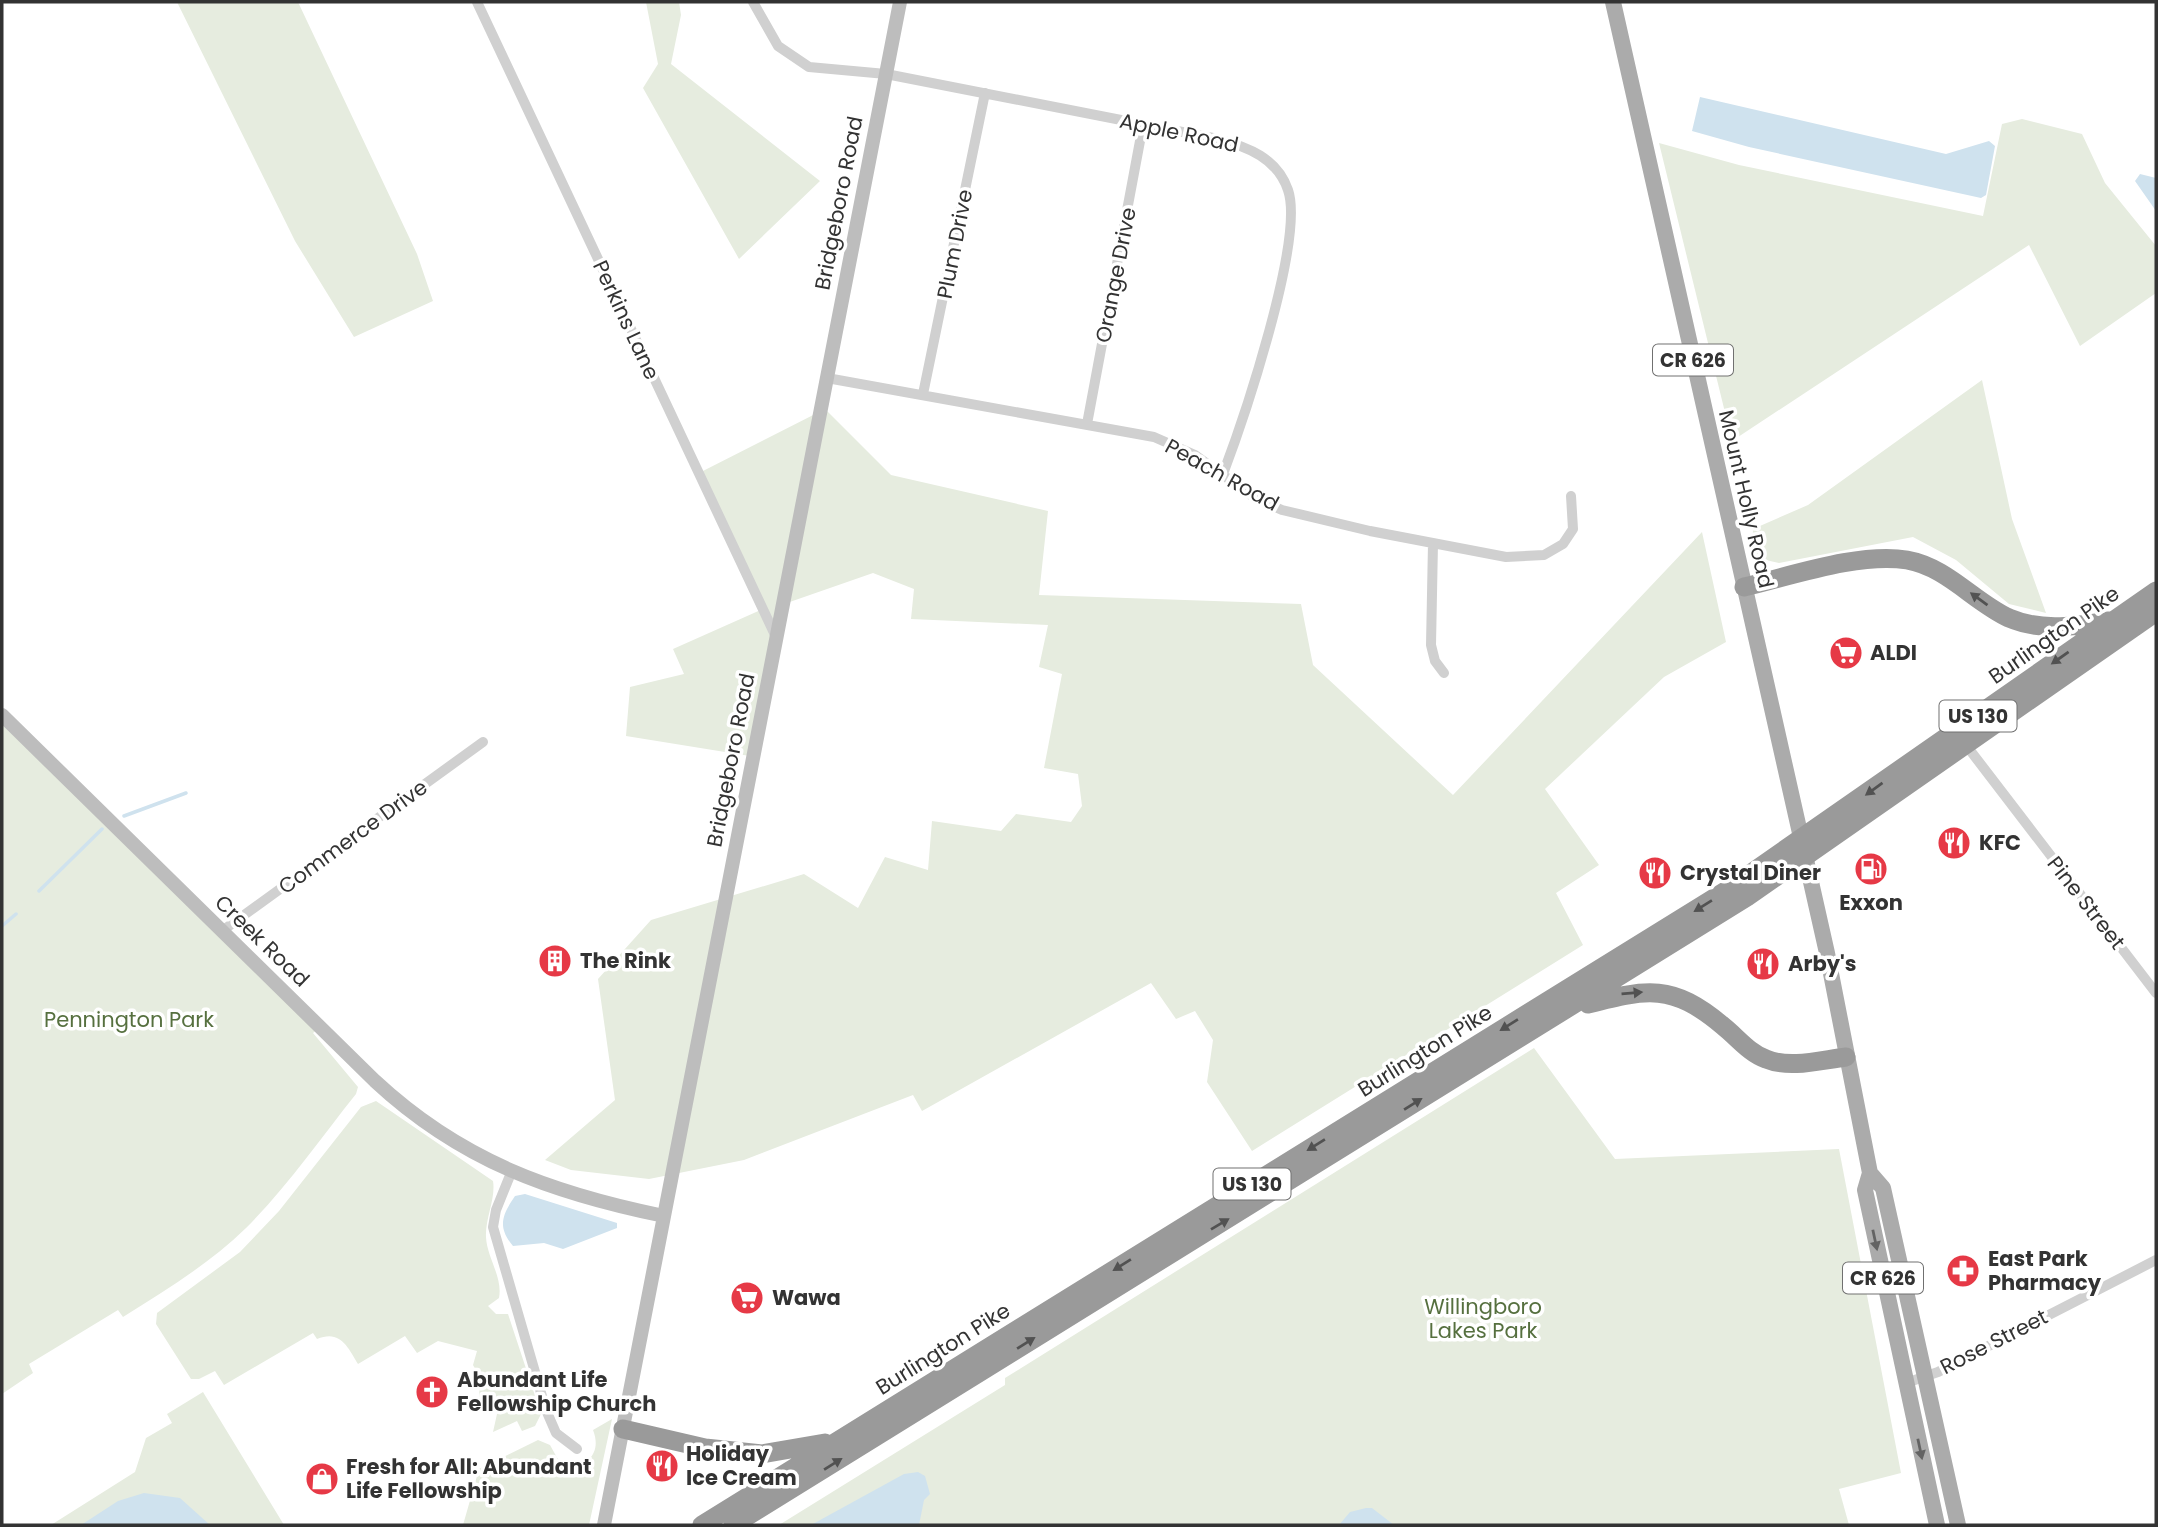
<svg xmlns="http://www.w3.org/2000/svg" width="2158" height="1527" viewBox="0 0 2158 1527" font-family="Poppins,sans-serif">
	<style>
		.green { fill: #e6ecdf }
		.water { fill: #cfe2ee }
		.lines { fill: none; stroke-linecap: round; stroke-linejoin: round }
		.stream { stroke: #cfe2ee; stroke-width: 3.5 }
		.street { stroke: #d0d0d0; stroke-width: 10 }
		.secondary { stroke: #bdbdbd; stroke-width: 14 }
		.primary { stroke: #ababab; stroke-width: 16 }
		.highway { stroke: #9a9a9a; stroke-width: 19 }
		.oneway { fill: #525252 }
		.oneway2 { fill: #636363 }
		.labels { text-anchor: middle; stroke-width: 7; stroke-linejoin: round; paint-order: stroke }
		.shield { fill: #fff; stroke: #707070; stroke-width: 2 }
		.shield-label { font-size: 19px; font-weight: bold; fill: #333 }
		.street-label { font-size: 21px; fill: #333; stroke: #fff }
		.poi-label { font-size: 21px; font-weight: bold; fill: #333; stroke: #fff; text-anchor: start }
		.park-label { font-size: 21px; fill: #56703f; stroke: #fff }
	</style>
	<rect width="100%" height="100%" fill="#fff"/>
	<path class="green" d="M177,2H298L417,254L433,301L354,337L295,241Z
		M646,2H679L681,15L671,64L820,181L739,259L643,88L658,64Z
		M2022,119L2082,134L2105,183L2156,246V293L2080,346L2029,245L1732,441L1659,143L1739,165L1983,216L2002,124Z
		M1982,380L2012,519L2046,613L2009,604L1956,560L1913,537L1779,563L1752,557L1753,529L1808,505Z
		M825,409L891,475L1048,511L1039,595L1301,604L1313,665L1453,795L1702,532L1726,642L1664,677L1545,789L1599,865L1556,893L1583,945L1252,1151L1207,1082L1213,1040L1195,1011L1176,1019L1151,983L922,1111L913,1095L744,1160L649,1179L571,1170L545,1160L615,1100L598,979L651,920L804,874L858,908L885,857L928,870L932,821L1001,831L1016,814L1071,822L1082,806L1078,774L1044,768L1062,674L1039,667L1048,625L911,619L914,589L873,573L784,604L756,757L626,736L630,687L684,674L673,649L765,608L699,473Z
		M2,715L320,1027L313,1033L358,1087L356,1094C320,1139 287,1187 246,1228C209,1264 166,1290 123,1317L118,1310L29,1364L33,1373L2,1394Z
		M1534,1048L1615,1159L1839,1149L1901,1473L1839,1489L1849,1525H779L1005,1385V1378Z
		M376,1101L493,1181C496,1198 485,1219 486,1237C487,1258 503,1277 499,1298L488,1306L496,1314H508L541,1414L535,1426L522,1431L517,1421L493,1432L499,1405L479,1399L480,1378L473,1365L477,1351L438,1341L417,1353L405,1336L358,1364C348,1347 340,1329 317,1339L313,1333L224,1385L215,1371L199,1379H191L156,1324L157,1313L240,1252L279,1211L361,1107Z
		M203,1392L284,1525H51L135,1472L146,1438L172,1423L167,1414Z
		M612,1419L589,1525H463L479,1469L538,1440L550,1445L560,1463C584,1471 603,1455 593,1430Z"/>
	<path class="water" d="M1700,97L1946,154L1989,141L1995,146L1986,195L1981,198L1749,147L1692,131Z
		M2140,174L2156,178V211L2135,181Z
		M525,1194L617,1223V1228L563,1249L544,1243L513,1246C497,1227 502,1215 515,1196Z
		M918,1472L925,1476L930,1494L924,1500L919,1525H811L904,1474Z
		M144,1493L180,1498L210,1525H81L118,1501Z
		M1366,1508H1372L1394,1525H1339L1350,1512Z"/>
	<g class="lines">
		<path class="stream" d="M124,816L186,793
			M39,891L102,829
			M2,926L16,914"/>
		<path class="street" d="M477,2L776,637
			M753,2L778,46L809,67L886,74L1218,139C1248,147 1277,158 1288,190C1305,239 1243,421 1223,474
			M827,378L1154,437L1195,455L1255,498L1282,510L1370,531L1506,557L1544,555L1563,544L1573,529L1571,496
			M923,394L985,93
			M1087,424L1143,125
			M1433,543L1431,645L1435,661L1444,673
			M1966,745L2156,993
			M222,931L483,742
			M511,1173L496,1210L493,1227L546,1410L556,1433L577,1449
			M1906,1383L1938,1372L2156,1260"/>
		<path class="secondary" d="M2,715L375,1081C461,1161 552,1193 664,1216
			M604,1525L900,2"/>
		<path class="primary" d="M1613,2L1827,953L1870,1173L1883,1188L1958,1525
			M1870,1173L1865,1190L1937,1525"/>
		<path class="highway" d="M1744,587C1791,576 1860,552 1907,560C1947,567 1974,602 2009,618C2042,632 2075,626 2109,621
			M1588,1004C1647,989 1672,983 1723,1026C1737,1037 1749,1053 1766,1059C1790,1069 1821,1060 1846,1057
			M623,1429L705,1448L762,1454L825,1443
			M702,1525L1727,890L2156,591
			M733,1525L1747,897L2156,612"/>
	</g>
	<defs><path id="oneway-solid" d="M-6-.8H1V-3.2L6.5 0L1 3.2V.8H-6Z" transform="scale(1.75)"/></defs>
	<g class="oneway">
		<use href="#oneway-solid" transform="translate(1979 599) rotate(-144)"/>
		<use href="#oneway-solid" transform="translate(2060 658) rotate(145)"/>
		<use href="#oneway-solid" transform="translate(1874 789) rotate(144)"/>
		<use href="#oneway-solid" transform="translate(1703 906) rotate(148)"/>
		<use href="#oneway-solid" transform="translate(1632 993) rotate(-5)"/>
		<use href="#oneway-solid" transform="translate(1509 1025) rotate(148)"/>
		<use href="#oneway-solid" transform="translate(1413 1104) rotate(-32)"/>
		<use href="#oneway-solid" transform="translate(1316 1145) rotate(148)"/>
		<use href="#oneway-solid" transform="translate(1220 1224) rotate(-31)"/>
		<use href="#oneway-solid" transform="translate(1122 1265) rotate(148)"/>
		<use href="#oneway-solid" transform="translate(1026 1343) rotate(-32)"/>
		<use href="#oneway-solid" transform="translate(833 1464) rotate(-32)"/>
	</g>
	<g class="oneway2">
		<use href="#oneway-solid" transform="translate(1875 1240) rotate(78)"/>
		<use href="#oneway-solid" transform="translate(1920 1449) rotate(78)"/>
	</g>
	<defs>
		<symbol id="supermarket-disc" viewBox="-11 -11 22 22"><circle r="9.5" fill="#e63946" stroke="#fff"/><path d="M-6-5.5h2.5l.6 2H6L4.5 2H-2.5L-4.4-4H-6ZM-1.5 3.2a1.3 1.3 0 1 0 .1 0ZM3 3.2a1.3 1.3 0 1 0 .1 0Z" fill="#fff"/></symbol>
		<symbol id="restaurant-disc" viewBox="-11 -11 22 22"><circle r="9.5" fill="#e63946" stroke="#fff"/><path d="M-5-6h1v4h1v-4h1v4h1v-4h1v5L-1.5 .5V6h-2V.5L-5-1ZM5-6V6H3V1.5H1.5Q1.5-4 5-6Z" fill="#fff"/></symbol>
		<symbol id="fuel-disc" viewBox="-11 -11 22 22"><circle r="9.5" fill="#e63946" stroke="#fff"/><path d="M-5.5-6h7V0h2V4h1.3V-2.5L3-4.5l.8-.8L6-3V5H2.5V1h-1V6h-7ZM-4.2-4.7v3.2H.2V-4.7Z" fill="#fff"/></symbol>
		<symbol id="building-disc" viewBox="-11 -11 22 22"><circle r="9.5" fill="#e63946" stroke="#fff"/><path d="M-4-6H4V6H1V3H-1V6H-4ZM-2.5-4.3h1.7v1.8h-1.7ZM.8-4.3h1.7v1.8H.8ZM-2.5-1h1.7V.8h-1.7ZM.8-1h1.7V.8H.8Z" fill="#fff"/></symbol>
		<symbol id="pharmacy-disc" viewBox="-11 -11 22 22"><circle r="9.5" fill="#e63946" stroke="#fff"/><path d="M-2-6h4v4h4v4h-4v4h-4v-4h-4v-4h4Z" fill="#fff"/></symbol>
		<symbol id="church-disc" viewBox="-11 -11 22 22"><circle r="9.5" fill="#e63946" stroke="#fff"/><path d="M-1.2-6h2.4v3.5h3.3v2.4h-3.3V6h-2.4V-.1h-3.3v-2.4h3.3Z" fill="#fff"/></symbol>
		<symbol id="shop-disc" viewBox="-11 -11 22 22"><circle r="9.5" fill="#e63946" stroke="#fff"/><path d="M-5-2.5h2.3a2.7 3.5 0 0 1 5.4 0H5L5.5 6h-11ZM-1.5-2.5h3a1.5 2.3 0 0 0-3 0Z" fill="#fff"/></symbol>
	</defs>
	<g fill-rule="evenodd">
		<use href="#supermarket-disc" x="1827" y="634" width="38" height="38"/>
		<use href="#restaurant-disc" x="1935" y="824" width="38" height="38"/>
		<use href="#fuel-disc" x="1852" y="850" width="38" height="38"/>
		<use href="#restaurant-disc" x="1636" y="854" width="38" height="38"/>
		<use href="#building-disc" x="536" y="942" width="38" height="38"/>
		<use href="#restaurant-disc" x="1744" y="945" width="38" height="38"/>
		<use href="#pharmacy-disc" x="1944" y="1252" width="38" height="38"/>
		<use href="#supermarket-disc" x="728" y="1279" width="38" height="38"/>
		<use href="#church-disc" x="413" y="1373" width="38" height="38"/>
		<use href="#restaurant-disc" x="643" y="1447" width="38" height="38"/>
		<use href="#shop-disc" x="303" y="1460" width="38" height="38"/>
	</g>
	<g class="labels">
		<g class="shield">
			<rect x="1653" y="344.5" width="80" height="31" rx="5"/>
			<rect x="1939.5" y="700.5" width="77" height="31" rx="5"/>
			<rect x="1213.5" y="1168.5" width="77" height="31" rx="5"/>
			<rect x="1843" y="1262.5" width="80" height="31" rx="5"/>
		</g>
		<g class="shield-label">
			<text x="1693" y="367">CR 626</text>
			<text x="1978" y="723">US 130</text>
			<text x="1252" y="1191">US 130</text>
			<text x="1883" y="1285">CR 626</text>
		</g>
		<g class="street-label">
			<text transform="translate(1179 133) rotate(12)" y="7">Apple Road</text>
			<text transform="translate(839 203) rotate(-79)" y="7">Bridgeboro Road</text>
			<text transform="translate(955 244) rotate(-79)" y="7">Plum Drive</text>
			<text transform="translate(1116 275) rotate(-79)" y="7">Orange Drive</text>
			<text transform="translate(626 320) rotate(65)" y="7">Perkins Lane</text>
			<text transform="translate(1222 475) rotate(29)" y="7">Peach Road</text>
			<text transform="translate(1746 499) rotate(77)" y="7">Mount Holly Road</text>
			<text transform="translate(2054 635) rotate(-35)" y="7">Burlington Pike</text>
			<text transform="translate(731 760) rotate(-79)" y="7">Bridgeboro Road</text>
			<text transform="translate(353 837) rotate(-36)" y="7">Commerce Drive</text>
			<text transform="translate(2086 903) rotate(52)" y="7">Pine Street</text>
			<text transform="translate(262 941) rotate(44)" y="7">Creek Road</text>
			<text transform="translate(1425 1051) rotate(-32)" y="7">Burlington Pike</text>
			<text transform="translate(1994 1342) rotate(-27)" y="7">Rose Street</text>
			<text transform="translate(943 1349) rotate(-32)" y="7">Burlington Pike</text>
		</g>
		<g class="poi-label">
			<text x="1870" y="660">ALDI</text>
			<text x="1979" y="850">KFC</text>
			<text x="1680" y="880">Crystal Diner</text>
			<text x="1871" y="910" text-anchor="middle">Exxon</text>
			<text x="580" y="968">The Rink</text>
			<text x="1788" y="971">Arby's</text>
			<text x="1988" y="1266">East Park<tspan x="1988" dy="24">Pharmacy</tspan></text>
			<text x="772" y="1305">Wawa</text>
			<text x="457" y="1387">Abundant Life<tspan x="457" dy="24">Fellowship Church</tspan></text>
			<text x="686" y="1461">Holiday<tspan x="686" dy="24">Ice Cream</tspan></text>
			<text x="346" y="1474">Fresh for All: Abundant<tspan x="346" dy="24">Life Fellowship</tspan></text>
		</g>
		<g class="park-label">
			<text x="129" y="1027">Pennington Park</text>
			<text x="1483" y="1314">Willingboro<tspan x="1483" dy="24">Lakes Park</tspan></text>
		</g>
	</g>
	<rect width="2158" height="1527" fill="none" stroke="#333333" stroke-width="7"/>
</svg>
